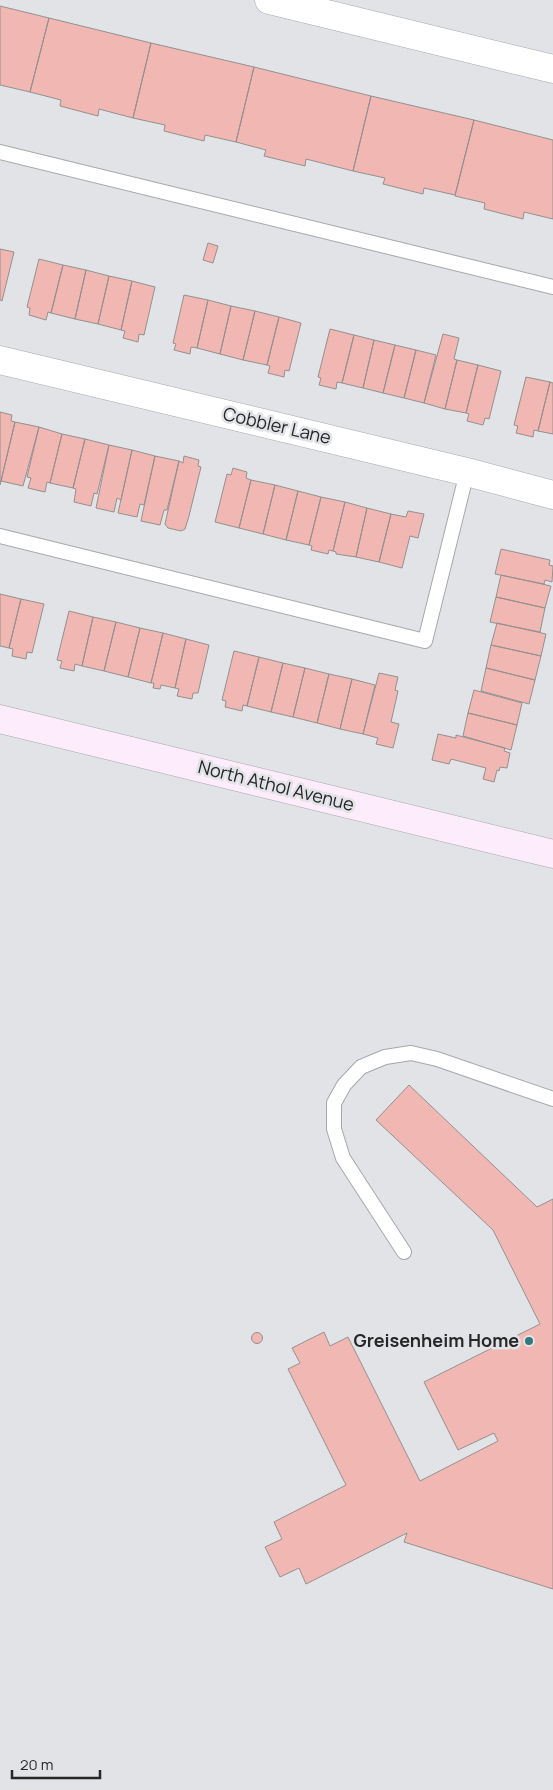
<svg xmlns="http://www.w3.org/2000/svg" width="553" height="1790" viewBox="0 0 553 1790" font-family="Manrope,sans-serif">
	<style>
		.building { fill: #f1b7b2; stroke: #949090 }
		.lines { fill: none; stroke-linecap: round; stroke-linejoin: round }
		.lane-casing { stroke: #a7a8ab; stroke-width: 16 }
		.street-casing { stroke: #a7a8ab; stroke-width: 29 }
		.secondary-casing { stroke: #a7a8ab; stroke-width: 29 }
		.lane { stroke: #fff; stroke-width: 14 }
		.street { stroke: #fff; stroke-width: 28 }
		.secondary { stroke: #fdecfb; stroke-width: 28 }
		.poi-dot { fill: #307a7d; stroke: #e2e3e7; stroke-width: 2 }
		.labels { text-anchor: middle; stroke-width: 5; stroke-linejoin: round; paint-order: stroke }
		.street-label { font-size: 18px; fill: #272728; stroke: #e2e3e7 }
		.poi-label { font-size: 18px; font-weight: bold; fill: #272728; stroke: #e2e3e7; text-anchor: end }
	</style>
	<rect width="100%" height="100%" fill="#e2e3e7"/>
	<path class="building" d="M0,6L49,18L30,92L0,85Z
		M49,18L151,43L133,118L99,109L98,116L60,106L61,100L30,92Z
		M151,43L254,67L236,142L205,135L204,141L164,131L165,125L133,118Z
		M254,67L371,96L353,171L306,159L305,166L264,156L266,150L236,142Z
		M371,96L474,120L455,195L424,188L423,194L383,184L385,178L353,171Z
		M474,120L553,140V219L524,212L523,219L484,209L485,203L455,196Z
		M208,243L218,246L213,263L203,260Z
		M0,249L14,252L2,301L0,300Z
		M39,259L63,265L51,313L48,312L46,320L29,315L30,308L27,307Z
		M63,265L86,270L75,319L51,313Z
		M86,270L109,276L98,324L75,319Z
		M109,276L132,281L121,330L98,324Z
		M132,281L155,287L144,335L139,334L138,342L123,338L125,331L121,330Z
		M184,295L208,300L197,348L191,347L190,354L174,350L176,344L173,343Z
		M208,300L231,306L220,354L197,348Z
		M231,306L255,311L243,360L220,354Z
		M255,311L279,317L267,365L243,360Z
		M279,317L301,323L289,371L285,370L284,377L268,373L270,366L267,365Z
		M330,329L354,335L342,383L337,382L336,389L319,385L321,378L318,377Z
		M443,334L459,338L454,359L457,360L445,409L424,403Z
		M354,335L374,340L363,388L342,383Z
		M374,340L395,345L383,393L363,388Z
		M395,345L416,350L404,398L383,393Z
		M416,350L436,355L424,403L404,398Z
		M457,360L478,365L466,413L445,409Z
		M478,365L501,371L489,419L485,418L483,425L467,421L469,414L466,413Z
		M526,377L550,382L538,431L534,430L533,437L516,433L518,426L514,425Z
		M550,382L553,383V434L538,431Z
		M0,412L12,415L11,421L15,422L0,485Z
		M15,422L39,427L23,486L1,481Z
		M39,427L62,434L50,483L47,482L45,492L28,488L31,478L27,477Z
		M62,434L85,439L73,488L50,483Z
		M85,439L109,445L97,494L94,493L91,506L74,502L76,489L73,488Z
		M109,445L132,450L121,500L117,498L114,512L96,508Z
		M132,450L155,456L144,505L140,504L137,517L118,513Z
		M155,456L179,461L167,510H164L160,525L141,521Z
		M184,456L199,460L198,466L201,467L189,516L185,529L181,531L168,528L165,524L179,461L183,463Z
		M233,468L247,472L246,478L251,480L239,528L215,522L227,474L231,475Z
		M251,480L275,485L263,534L239,528Z
		M275,485L298,491L286,540L263,534Z
		M298,491L321,497L309,545L286,540Z
		M321,497L345,502L333,551L329,550L328,554L311,550L312,546L309,545Z
		M345,502L367,508L356,557L336,554V552L333,551Z
		M367,508L391,514L379,562L356,557Z
		M408,511L424,514L418,538L410,536L402,568L379,562L391,514L406,517Z
		M501,549L550,560L549,565L553,566L552,582L545,580L544,584L495,574Z
		M501,575L551,586L545,608L496,597Z
		M0,594L21,599L9,648L0,646Z
		M496,597L545,608L540,632L490,622Z
		M21,599L44,604L32,653L27,652L26,659L12,656L13,649L9,648Z
		M69,611L93,617L82,666L75,664L74,671L60,668L62,661L57,660Z
		M93,617L116,622L104,671L82,666Z
		M116,622L140,628L128,677L104,671Z
		M497,623L546,634L541,656L491,645Z
		M140,628L163,633L151,683L128,677Z
		M163,633L186,639L175,688L161,685L160,689L153,688L154,683H151Z
		M186,639L209,645L198,693H193L192,699L177,696L179,689L175,688Z
		M491,645L541,656L535,680L486,668Z
		M234,651L259,657L247,706L243,705L242,711L225,707L226,701L222,700Z
		M259,657L283,663L271,712L247,706Z
		M283,663L305,668L293,717L271,712Z
		M305,668L329,674L317,723L293,717Z
		M486,668L535,680L529,704L481,691Z
		M379,673L398,677L395,690L398,691L391,722L399,724L393,748L376,744L378,738L363,734Z
		M329,674L352,679L340,729L317,723Z
		M352,679L375,685L363,734L340,729Z
		M474,690L522,703L517,725L468,713Z
		M468,713L517,725L511,750L463,736Z
		M438,734L456,738V735L505,748L504,751L510,753L507,768L500,767L499,771L497,770L494,782L483,779L486,768L451,759L449,764L432,760Z
		M409,1085L537,1207L553,1199V1589L404,1542L407,1533L306,1584L299,1568L280,1577L265,1547L282,1539L274,1522L346,1485L288,1369L300,1363L292,1348L324,1332L330,1346L348,1337L420,1481L498,1441L494,1433L458,1450L424,1382L540,1324L493,1230L376,1120Z
		M251.5 1338a5.5 5.5 0 1 1 11 0a5.5 5.5 0 1 1-11 0Z"/>
	<g class="lines">
		<defs>
			<path id="lane" d="M0,152L553,287
				M0,536L425,641L467,472
				M404,1252L343,1158L334,1129V1103L344,1085L361,1067L385,1057L411,1053L437,1059L553,1099"/>
			<path id="street" d="M269,0L553,69
				M0,360L467,472L553,495"/>
			<path id="secondary" d="M0,719L553,854"/>
		</defs>
		<use href="#lane" class="lane-casing"/>
		<use href="#street" class="street-casing"/>
		<use href="#secondary" class="secondary-casing"/>
		<use href="#lane" class="lane"/>
		<use href="#street" class="street"/>
		<use href="#secondary" class="secondary"/>
	</g>
	<circle class="poi-dot" cx="529" cy="1341" r="5"/>
	<g class="labels">
		<g class="street-label">
			<text transform="translate(277 426) rotate(13)" y="6">Cobbler Lane</text>
			<text transform="translate(276 786) rotate(14)" y="6">North Athol Avenue</text>
		</g>
		<g class="poi-label">
			<text x="519" y="1347">Greisenheim Home</text>
		</g>
	</g>
	<path d="M12 1770v8h88v-8" fill="none" stroke="#272728" stroke-width="2.5"/>
	<text x="20" y="1770" font-size="15" fill="#272728" stroke="#e2e3e7" stroke-width="4" paint-order="stroke">20 m</text>
</svg>
